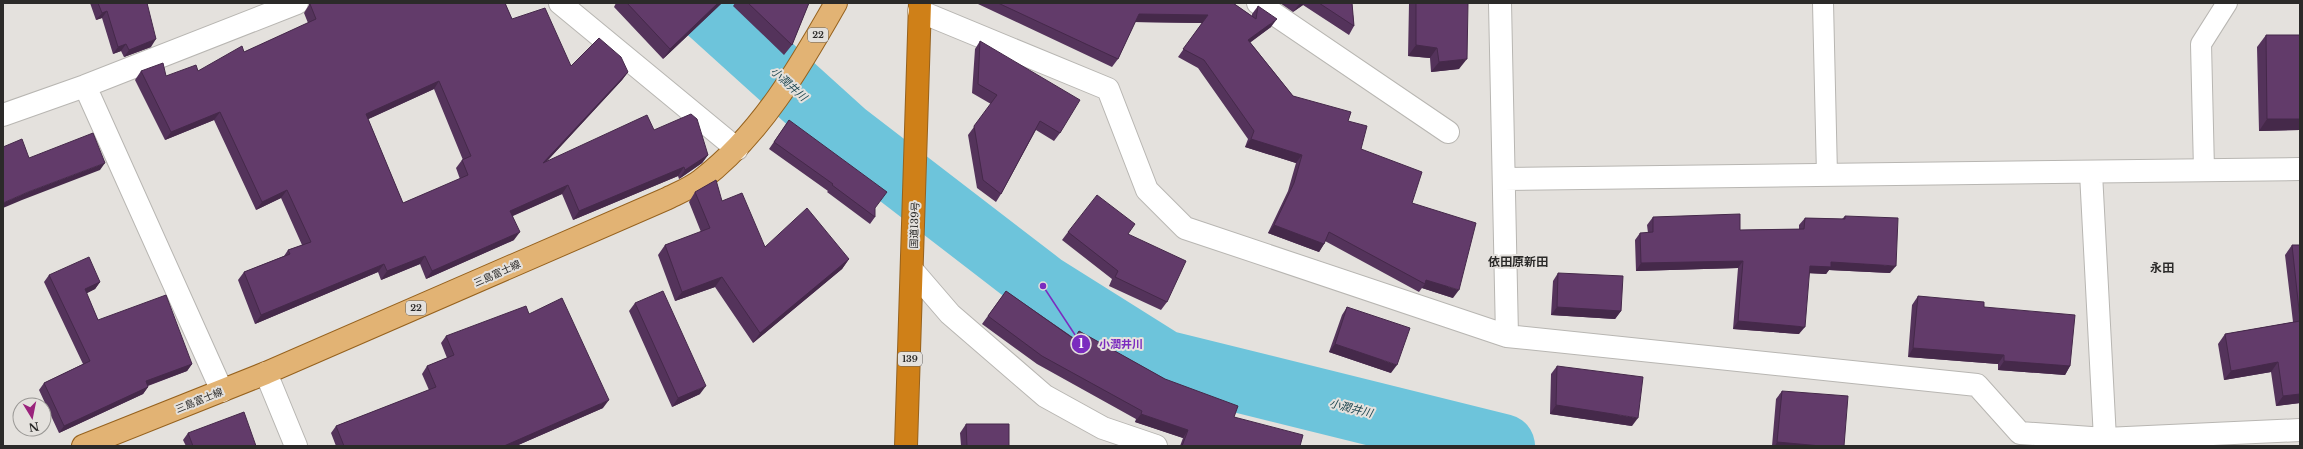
<svg xmlns="http://www.w3.org/2000/svg" width="2303" height="449" viewBox="0 0 2303 449" font-family="'Libre Baskerville','Noto Sans JP',serif">
	<style>
		.lines { fill: none; stroke-linecap: round; stroke-linejoin: round }
		.river { stroke: #6dc4db; stroke-width: 64 }
		.lane-casing { stroke: #b8b6b2; stroke-width: 22 }
		.street-casing { stroke: #b8b6b2; stroke-width: 24 }
		.primary-casing { stroke: #96621e; stroke-width: 24 }
		.highway-casing { stroke: #96621e; stroke-width: 24 }
		.lane { stroke: #fff; stroke-width: 20 }
		.street { stroke: #fff; stroke-width: 22 }
		.primary { stroke: #e2b374; stroke-width: 22 }
		.highway { stroke: #cf8018; stroke-width: 22 }
		.wall { fill: #54335b; fill-rule: evenodd }
		.shaded-wall { fill: #45294a }
		.building { fill: #623b6a; stroke: #45294a; fill-rule: evenodd }
		.labels { text-anchor: middle; stroke-width: 4; stroke-linejoin: round; paint-order: stroke }
		.shield { fill: #e4e1dd; stroke: #62615f; stroke-width: 1 }
		.shield-label { font-size: 9px; font-weight: bold; fill: #2b2a29 }
		.street-label { font-size: 10px; fill: #2b2a29; stroke: #e4e1dd }
		.water-label { font-size: 11px; font-style: italic; fill: #1c444e; stroke: #e4e1dd }
		.quarter-label { font-size: 12px; font-weight: bold; fill: #2b2a29; stroke: #e4e1dd }
		.leader { fill: none; stroke: #7b2cbf; stroke-width: 1.5 }
		.callout-dot { fill: #7b2cbf; stroke: #e4e1dd; stroke-width: 1.5 }
		.mark-label { font-size: 12px; text-anchor: middle; font-weight: bold; fill: #fff }
		.callout-label { font-size: 11px; text-anchor: middle; font-weight: bold; fill: #7b2cbf; stroke: #e4e1dd; stroke-width: 4; stroke-linejoin: round; paint-order: stroke }
	</style>
	<rect width="100%" height="100%" fill="#e4e1dd"/>
	<g class="lines">
		<path class="river" d="M700,3L844,133L1043,286L1164,362L1503,446"/>
		<defs>
			<path id="lane" d="M1823,3L1827,175
				M2204,170L2201,44L2227,3"/>
			<path id="street" d="M560,3L737,149
				M1258,3L1448,132
				M1500,3L1507,336
				M919,11L1108,89L1147,190L1185,228L1507,336L1977,385L2020,433L2105,439L2300,430
				M85,86L222,391
				M3,115L85,86L297,3
				M2091,173L2105,439
				M1504,179L2300,169
				M913,271L950,314L1045,396L1103,428L1156,446
				M266,373L296,446"/>
			<path id="primary" d="M83,446L266,373L666,199C678,193 691,188 701,180C761,134 799,68 836,3"/>
			<path id="highway" d="M906,446L920,3"/>
		</defs>
		<use href="#lane" class="lane-casing"/>
		<use href="#street" class="street-casing"/>
		<use href="#primary" class="primary-casing"/>
		<use href="#highway" class="highway-casing"/>
		<use href="#lane" class="lane"/>
		<use href="#street" class="street"/>
		<use href="#primary" class="primary"/>
		<use href="#highway" class="highway"/>
	</g>
	<path class="wall" d="M90,3H147L151,47L124,57L121,51L113,54L102,18L96,20Z
		M309,3H505L512,19L571,66L628,72L622,80L546,162L654,130L708,155L702,163L679,179L678,176L573,220L562,194L513,216L514,240L426,279L420,264L381,280L378,272L255,324L238,280L244,272L284,256L288,250L302,245L281,198L256,210L214,120L165,140L135,80L141,71L166,76L198,71L244,52L308,23L304,13L309,5ZM434,89L463,160H462L456,168L460,179L403,203L368,119Z
		M616,3H722L663,59L614,7Z
		M735,3H809L792,45L784,55L733,6Z
		M978,3H1233L1252,16V14L1258,6L1271,27L1250,42L1293,96L1348,121L1361,149L1412,203L1453,298L1422,288L1419,292L1325,241L1324,244L1319,252L1268,233L1288,191L1296,163L1245,147L1248,139L1198,68L1178,57L1202,23L1135,22L1118,59L1112,67L978,4Z
		M1280,3H1352L1354,26L1349,35L1303,5L1293,12Z
		M1409,3H1468L1459,69L1431,72L1430,58L1408,56Z
		M2266,35L2300,130L2259,131L2257,47Z
		M980,41L1060,133L1054,141L1036,130L1001,194L996,202L977,188L968,135L991,104L972,93L975,49Z
		M789,120L875,208V217L870,224L827,192L828,191L769,149Z
		M695,192L722,201L765,247L849,259L842,269L753,343L715,287L675,301L658,255L665,245L701,232L689,202Z
		M1845,216L1890,273L1829,270L1826,274L1809,273L1799,334L1733,329L1738,268L1636,271L1635,240L1640,233H1648L1647,225L1653,217L1740,230L1799,229V225L1805,218L1842,219Z
		M1068,232L1128,234L1167,302L1161,310L1109,286L1112,279L1062,240Z
		M2292,245H2300V403L2276,406L2271,372L2224,380L2218,344L2225,334L2293,322L2285,255Z
		M1558,273L1621,311L1615,319L1551,315L1553,281Z
		M49,275L100,282L95,289L86,293L98,320L192,364L187,371L148,386V387L143,394L59,433L39,390L44,383L83,364L44,282Z
		M1006,291L1074,338L1079,331L1165,379L1234,417L1300,446H1180L1183,438L1135,422L1136,419L1037,364L982,324Z
		M1918,296L1984,307L2070,366L2065,375L1998,370V364L1908,357L1912,305Z
		M635,303L700,394L672,407L629,311Z
		M1347,307L1391,373L1329,352L1342,315Z
		M529,314L603,408L516,446H336L331,433L336,426L429,390L422,374L427,366L447,358L441,343L446,336Z
		M1557,366L1632,426L1550,414L1551,374Z
		M1782,391L1844,446H1772L1776,399Z
		M966,424L1009,446H961L960,433Z
		M188,433L256,446H186L183,440Z"/>
	<path class="shaded-wall" d="M718,3H722L663,59L670,49Z
		M1300,3H1304L1303,5L1293,12Z
		M107,11L102,18L96,20L102,13Z
		M1139,14L1208,15L1202,23L1133,22Z
		M1277,19L1271,27L1243,48L1248,40Z
		M156,39L151,47L124,57L129,50Z
		M126,44L121,51L113,54L118,47Z
		M1416,45L1437,48L1430,58L1408,56Z
		M1467,59L1459,69L1431,72L1439,62Z
		M628,72L622,80L537,172L543,163Z
		M439,81L434,89L360,123L366,114Z
		M220,112L214,120L165,140L171,132Z
		M2267,119H2300V130L2259,131Z
		M1251,139L1302,155L1296,163L1245,147Z
		M708,155L702,163L679,179L685,170Z
		M105,163L100,170L22,200L3,208V203L28,192Z
		M684,167L678,176L573,220L579,211Z
		M568,185L562,194L505,219L510,211Z
		M287,190L281,198L256,210L262,202Z
		M1274,225L1324,244L1319,252L1268,233Z
		M520,232L514,240L426,279L432,271Z
		M425,256L420,264L381,280L387,271Z
		M849,259L842,269L753,343L760,333Z
		M1743,261L1738,268L1636,271L1641,263Z
		M1831,262L1896,266L1890,273L1829,270L1826,274L1804,273L1810,266Z
		M384,264L378,272L255,324L261,315Z
		M722,277L715,287L675,301L682,292Z
		M1426,280L1459,290L1453,298L1422,288L1425,284Z
		M100,282L95,289L80,297L85,289Z
		M1557,307L1621,311L1615,319L1551,315Z
		M1738,321L1805,327L1799,334L1733,329Z
		M1335,344L1397,365L1391,373L1329,352Z
		M1913,348L2004,355L1998,364L1908,357Z
		M2004,361L2070,366L2065,375L1998,370Z
		M2278,362L2271,372L2224,380L2231,371Z
		M192,364L187,371L141,388L146,381Z
		M706,386L700,394L672,407L678,398Z
		M148,387L143,394L59,433L64,426Z
		M2300,394V403L2276,406L2283,396Z
		M609,400L603,408L516,446H504Z
		M1556,405L1638,418L1632,426L1550,414Z
		M1141,414L1188,430L1183,438L1135,422Z
		M1777,442L1821,446H1775Z"/>
	<path class="building" d="M98,3H147L156,39L129,50L126,44L118,47L107,11L102,13Z
		M311,3H505L512,19L545,8L571,66L599,38L621,57L628,72L543,163L647,115L654,130L691,114L697,119L708,155L685,170L684,167L579,211L568,185L510,211L520,232L432,271L425,256L387,271L384,264L261,315L244,272L290,254L288,250L311,242L287,190L262,202L220,112L171,132L141,71L163,63L166,76L196,65L198,71L242,46L244,52L316,19L310,4ZM439,81L471,156L462,160L468,175L403,203L366,114Z
		M627,3H718L670,49Z
		M748,3H809L792,45Z
		M998,3H1233L1256,19L1258,6L1277,19L1248,40L1293,96L1351,112L1348,121L1367,126L1361,149L1422,172L1412,203L1476,223L1459,290L1426,280L1425,284L1329,232L1324,244L1274,225L1294,183L1302,155L1251,139L1254,131L1204,60L1183,49L1208,15L1139,14L1118,59Z
		M1319,3H1352L1354,26Z
		M1416,3H1468L1467,59L1439,62L1437,48L1416,45Z
		M2266,35H2300V119H2267Z
		M980,41L1080,100L1060,133L1040,121L1001,194L983,180L974,126L997,95L978,84Z
		M789,120L887,192L875,208V217L832,185L833,184L774,142Z
		M93,133L105,163L28,192L3,203V147L22,139L29,158Z
		M716,180L722,201L742,193L765,247L807,208L849,259L760,333L722,277L682,292L665,245L710,228L695,192Z
		M1097,195L1135,224L1128,234L1186,261L1167,302L1115,277L1118,271L1068,232Z
		M1740,214V230L1804,229L1805,218L1845,219V216L1898,218L1896,266L1831,262V267L1810,266L1805,327L1738,321L1743,261L1641,263L1640,233L1653,232V217Z
		M2292,245H2300V319Z
		M89,257L100,282L85,289L98,320L166,295L192,364L146,381L148,387L64,426L44,383L90,361L49,275Z
		M1558,273L1623,276L1621,311L1557,307Z
		M663,291L706,386L678,398L635,303Z
		M1006,291L1074,339L1079,331L1165,379L1238,406L1234,417L1303,435L1300,446H1182L1188,430L1141,414L1142,411L1042,356L988,316Z
		M1918,296L1984,302V307L2075,315L2070,366L2004,361V355L1913,348Z
		M562,298L609,400L504,446H344L336,426L436,387L427,366L454,355L446,336L526,306L529,314Z
		M1347,307L1410,328L1397,365L1335,344Z
		M2300,321V394L2283,396L2278,362L2231,371L2225,334Z
		M1557,366L1643,377L1638,418L1556,405Z
		M1782,391L1848,396L1844,446H1821L1777,442Z
		M244,412L256,446H193L188,433Z
		M966,424H1009V446H967Z"/>
	<g class="labels">
		<g class="shield">
			<rect x="808" y="28" width="20" height="14" rx="3"/>
			<rect x="406" y="301" width="20" height="14" rx="3"/>
			<rect x="898" y="352" width="24" height="14" rx="3"/>
		</g>
		<g class="shield-label">
			<text x="818" y="38">22</text>
			<text x="416" y="311">22</text>
			<text x="910" y="362">139</text>
		</g>
		<g class="street-label">
			<text transform="translate(914 225) rotate(-88)" y="4">国道139号</text>
			<text transform="translate(497 273) rotate(-24)" y="4">三島富士線</text>
			<text transform="translate(199 400) rotate(-22)" y="4">三島富士線</text>
		</g>
		<g class="water-label">
			<text transform="translate(789 84) rotate(42)" y="4">小潤井川</text>
			<text transform="translate(1351 408) rotate(14)" y="4">小潤井川</text>
		</g>
		<g class="quarter-label">
			<text x="1518" y="266">依田原新田</text>
			<text x="2162" y="272">永田</text>
		</g>
	</g>
	<path class="leader" d="M1043 286L1081 344"/>
	<g class="callout-dot">
		<circle cx="1043" cy="286" r="4"/>
		<circle cx="1081" cy="344" r="10"/>
	</g>
	<g class="mark-label">
		<text x="1081" y="348">1</text>
	</g>
	<g class="callout-label">
		<text x="1121" y="348">小潤井川</text>
	</g>
	<rect width="2303" height="449" fill="none" stroke="#2b2a29" stroke-width="8"/>
	<g transform="translate(32 417) rotate(170)"><circle r="19" fill="#e4e1dd" stroke="#9a9895"/>
	<path d="M0-3L7 15L0 10L-7 15Z" fill="#9a227c"/>
	<text y="-6" font-size="11" font-weight="bold" text-anchor="middle" fill="#2b2a29">N</text>
	</g>
</svg>
